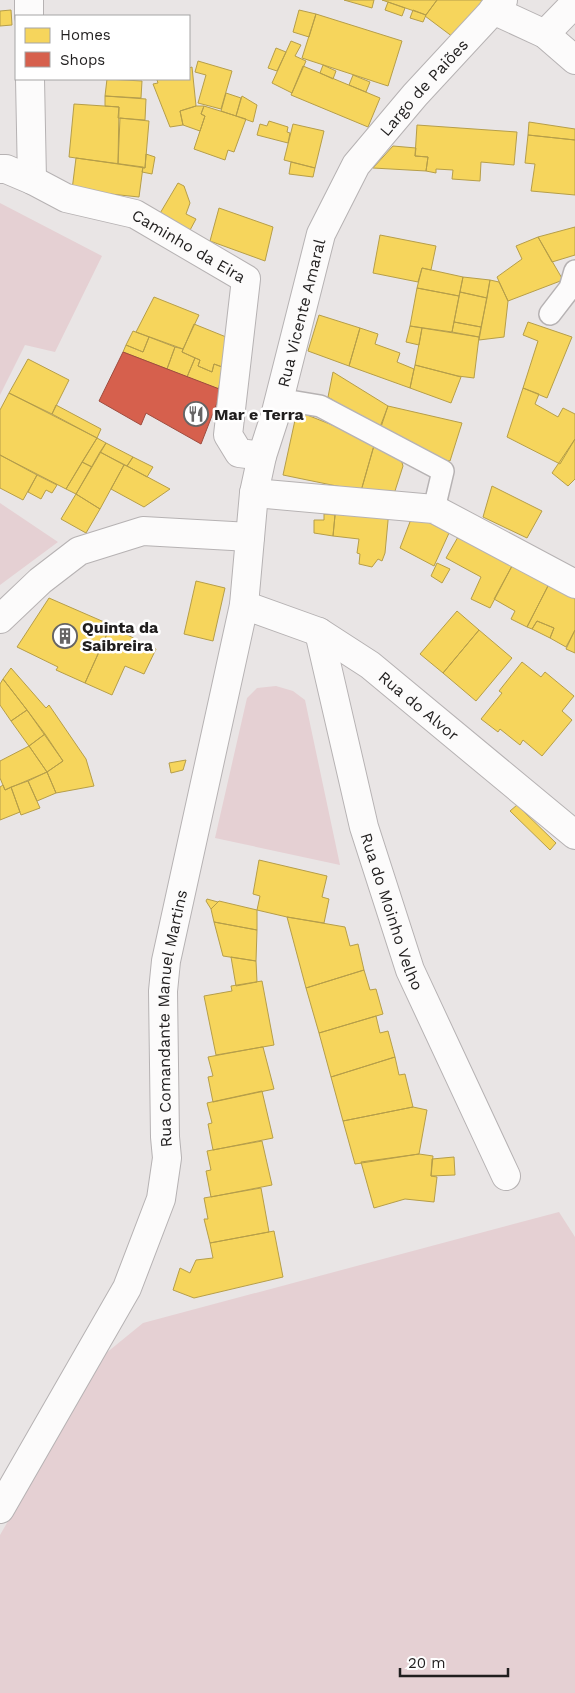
<svg xmlns="http://www.w3.org/2000/svg" width="575" height="1693" viewBox="0 0 575 1693" font-family="'Work Sans',sans-serif">
	<style>
		.green { fill: #e5d0d3 }
		.homes { fill: #f6d55c; stroke: #b69e49 }
		.shops { fill: #d6604d; stroke: #9f4c3f }
		.lines { fill: none; stroke-linecap: round; stroke-linejoin: round }
		.lane-casing { stroke: #b6b2b3; stroke-width: 24 }
		.street-casing { stroke: #b6b2b3; stroke-width: 30 }
		.lane { stroke: #fcfbfb; stroke-width: 21 }
		.street { stroke: #fcfbfb; stroke-width: 28 }
		.labels { text-anchor: middle; stroke-width: 5; stroke-linejoin: round; paint-order: stroke }
		.street-label { font-size: 16px; fill: #201e1e; stroke: #fff }
		.poi-label { font-size: 16px; font-weight: bold; fill: #201e1e; stroke: #fff; text-anchor: start }
	</style>
	<rect width="100%" height="100%" fill="#e9e5e5"/>
	<path class="green" d="M0,203L102,256L55,352L25,345L0,395Z
		M0,503L58,542L0,585Z
		M276,686L293,691L305,700L340,865L215,838L247,698L257,688Z
		M559,1212L575,1237V1693H0V1535L105,1354L143,1323Z"/>
	<path class="homes" d="M344,0H374L372,8Z
		M382,0H437L426,15Z
		M437,0H484L453,37L425,16Z
		M388,2L405,8L402,16L385,10Z
		M11,10L12,25L0,26V11Z
		M299,10L316,14L309,37L293,32Z
		M413,10L426,15L423,22L410,18Z
		M316,14L402,41L388,86L302,58Z
		M291,41L301,45L295,56L306,61L292,93L272,83Z
		M276,48L286,52L277,71L268,68Z
		M198,61L232,71L221,109L198,103L206,75L195,72Z
		M323,65L336,71L333,79L320,73Z
		M303,66L380,98L368,127L291,95Z
		M192,67L196,106L180,111L183,125L170,127L153,84L158,83L157,80L159,79H189V68Z
		M353,75L370,82L366,92L349,85Z
		M107,79L142,81L141,98L105,96Z
		M226,93L241,98L236,116L221,111Z
		M105,96L146,99L145,120L118,118L119,107L105,106Z
		M242,96L257,105L253,122L236,116Z
		M74,104L119,107L118,164L69,157Z
		M196,106H204L201,114L205,116L200,131L183,125L180,111Z
		M204,106L246,119L234,152L228,150L225,160L194,149L205,116L201,114Z
		M120,118L149,121L145,168L118,164Z
		M269,121L288,127L287,132L290,133L288,143L257,135L260,124L267,126Z
		M529,122L575,129V140L528,135Z
		M293,124L324,131L315,168L284,160Z
		M417,125L517,132L514,165L481,162L480,181L452,179L453,170L436,169V173L426,171L428,157L415,156Z
		M528,135L575,140V195L531,191L535,164L525,163Z
		M393,146L416,148L415,156L428,157L426,171L373,168Z
		M146,154L155,157L152,174L142,172L143,167L145,168Z
		M76,158L143,167L139,197L72,190Z
		M291,162L315,168L313,177L289,174Z
		M178,183L184,186L190,203L186,214L196,219L189,232L159,215Z
		M219,208L273,227L265,261L210,241Z
		M575,227V255L552,262L538,237Z
		M380,235L436,246L431,270L422,268L418,282L373,273Z
		M538,237L563,280L508,301L497,277L522,259L516,246Z
		M422,268L463,277L459,296L417,288Z
		M463,277L490,280L487,298L460,292Z
		M490,280L499,282L508,301L504,337L479,340Z
		M417,288L459,296L452,332L410,326Z
		M460,292L487,298L481,327L454,322Z
		M154,297L199,315L183,349L136,332Z
		M319,315L360,328L349,366L308,351Z
		M454,322L481,327L479,337L452,332Z
		M528,322L572,337L547,398L523,388L538,341L523,335Z
		M194,324L236,341L225,368L214,364L212,372L198,366L200,360L182,352Z
		M410,326L422,328L419,345L406,342Z
		M360,328L378,334L375,344L400,353L397,362L414,369L410,388L349,366Z
		M422,328L479,337L474,378L458,376L415,365Z
		M133,331L149,337L143,352L126,345Z
		M149,337L175,347L167,369L123,352L126,345L143,352Z
		M175,347L183,349L182,352L195,358L187,377L167,369Z
		M195,358L200,360L198,366L212,372L214,364L225,368L218,389L187,377Z
		M28,359L69,380L52,414L9,393Z
		M415,365L461,377L451,403L410,388Z
		M333,372L388,406L380,430L328,397Z
		M523,388L539,394L535,404L558,417L563,408L575,414V439L560,464L507,437Z
		M9,393L97,438L66,489L0,455V410Z
		M56,405L101,429L97,438L52,414Z
		M388,406L462,423L450,461L432,458L380,427Z
		M297,411L375,442L361,491L283,475Z
		M97,438L106,443L92,467L82,462Z
		M575,439V479L568,486L552,473Z
		M375,442L400,456L403,466L394,494L361,491Z
		M106,443L133,457L127,466L100,452Z
		M100,452L124,465L100,509L76,494Z
		M0,455L37,475L23,500L0,488Z
		M133,457L153,467L147,477L127,466Z
		M82,462L92,467L76,494L66,489Z
		M124,465L127,466L170,489L144,507L111,489Z
		M37,475L57,485L52,493L46,490L41,499L28,492Z
		M492,486L542,511L527,538L483,517Z
		M76,494L100,509L86,533L61,519Z
		M336,505L389,510L385,553L382,561L378,559L372,567L359,564L360,554L357,553L359,539L333,536Z
		M324,514L335,515L333,536L314,533V520H324Z
		M413,514L449,533L434,566L400,548Z
		M458,537L512,566L490,608L471,599L481,577L446,558Z
		M437,563L450,569L442,583L431,576Z
		M512,566L549,584L527,627L511,619L515,611L494,599Z
		M196,581L225,588L213,641L184,634Z
		M549,584L575,598V630L566,647L550,638L554,628L537,621L532,629L527,627Z
		M49,598L111,625L85,683L56,670L58,667L17,647Z
		M457,611L479,630L443,673L420,654Z
		M537,621L554,628L550,638L532,629Z
		M111,625V627L156,649L144,674L125,666L112,695L85,683Z
		M479,630L512,658L476,701L443,673Z
		M575,630V653L566,649Z
		M522,662L541,677L545,672L574,696L562,711L572,720L542,756L523,740L520,745L500,729L498,732L481,719L502,693L499,691Z
		M11,668L46,708L49,705L86,759L94,786L56,793L47,772L63,761L27,710L3,679Z
		M3,679L27,710L11,721L0,705V684Z
		M27,710L45,734L29,746L11,721Z
		M45,734L63,761L47,772L29,746Z
		M29,746L47,772L5,790L0,778V761Z
		M186,760L183,770L171,773L169,763Z
		M47,772L56,793L37,801L28,781Z
		M28,781L40,808L21,815L11,787Z
		M3,785L5,790L11,787L20,812L0,820V787Z
		M517,805L556,843L550,850L510,811Z
		M259,860L327,876L322,897L329,899L324,923L287,917L257,910L260,896L253,894Z
		M207,899L218,902L211,909L206,901Z
		M219,901L257,910V930L214,922L211,909Z
		M287,917L345,927L350,946L358,944L364,970L306,988Z
		M214,922L257,930L256,961L223,956Z
		M231,957L256,961L257,982L236,986Z
		M364,970L370,990L376,989L383,1014L319,1033L306,988Z
		M262,981L274,1045L216,1055L204,996L232,991L231,986Z
		M376,1016L380,1033L388,1031L395,1057L331,1077L319,1033Z
		M262,1047H263L274,1089L213,1102L208,1077L213,1076L208,1057Z
		M395,1057L399,1075L405,1074L413,1107L343,1121L331,1077Z
		M262,1091L273,1138L213,1150L208,1124L212,1123L207,1103Z
		M413,1107L427,1110L419,1154L355,1164L343,1121Z
		M262,1141L272,1185L211,1197L206,1171L211,1170L207,1151Z
		M419,1154L433,1156L431,1176L437,1177L434,1202L405,1199L374,1208L361,1162Z
		M454,1157L455,1175L431,1176L432,1159Z
		M261,1188L269,1232L210,1243L204,1219H208L204,1198Z
		M274,1231L283,1277L194,1298L173,1290L180,1268L190,1273L196,1260L213,1258L210,1243Z"/>
	<path class="shops" d="M123,352L222,390L201,444L146,413L141,425L99,401Z"/>
	<g class="lines">
		<defs>
			<path id="lane" d="M550,314L570,288L575,271
				M278,399L320,406L443,471L434,509"/>
			<g id="street">
				<path d="M29,0V16"/>
				<path d="M493,10L545,34L575,60"/>
				<path d="M545,34L575,3"/>
				<path d="M30,79L32,180"/>
				<path id="s1" d="M0,169H6L32,180L66,198L135,214L246,279L228,435L239,453L262,456"/>
				<path d="M254,493L434,509L575,584"/>
				<path id="s2" d="M244,605L319,632L370,665L575,835"/>
				<path d="M0,619L40,581L79,551L143,531L250,537"/>
				<path id="s3" d="M319,632L364,827L410,970L506,1176"/>
				<path id="s4" d="M0,1509L127,1288L161,1199L167,1158L165,1137L163,991L166,961L244,605L254,493L262,456L275,416L321,234L356,165L415,95L503,0"/>
			</g>
		</defs>
		<use href="#lane" class="lane-casing"/>
		<use href="#street" class="street-casing"/>
		<use href="#lane" class="lane"/>
		<use href="#street" class="street"/>
	</g>
	<defs>
		<symbol id="restaurant-ring" viewBox="-11 -11 22 22"><circle r="9.5" fill="#fff" stroke="#666464" stroke-width="1.5"/><path d="M-5-6h1v4h1v-4h1v4h1v-4h1v5L-1.5 .5V6h-2V.5L-5-1ZM5-6V6H3V1.5H1.5Q1.5-4 5-6Z" fill="#666464"/></symbol>
		<symbol id="building-ring" viewBox="-11 -11 22 22"><circle r="9.5" fill="#fff" stroke="#666464" stroke-width="1.5"/><path d="M-4-6H4V6H1V3H-1V6H-4ZM-2.5-4.3h1.7v1.8h-1.7ZM.8-4.3h1.7v1.8H.8ZM-2.5-1h1.7V.8h-1.7ZM.8-1h1.7V.8H.8Z" fill="#666464"/></symbol>
	</defs>
	<g fill-rule="evenodd">
		<use href="#restaurant-ring" x="182" y="400" width="28" height="28"/>
		<use href="#building-ring" x="51" y="622" width="28" height="28"/>
	</g>
	<g class="labels">
		<g class="street-label">
			<text dy="6" stroke="none"><textPath href="#s4" startOffset="1514">Largo de Paiões</textPath></text>
			<text dy="6" stroke="none"><textPath href="#s1" startOffset="206">Caminho da Eira</textPath></text>
			<text dy="6" stroke="none"><textPath href="#s4" startOffset="1252">Rua Vicente Amaral</textPath></text>
			<text dy="6" stroke="none"><textPath href="#s2" startOffset="204">Rua do Alvor</textPath></text>
			<text dy="6" stroke="none"><textPath href="#s3" startOffset="289">Rua do Moinho Velho</textPath></text>
			<text dy="6" stroke="none"><textPath href="#s4" startOffset="532">Rua Comandante Manuel Martins</textPath></text>
		</g>
		<g class="poi-label">
			<text x="214" y="420">Mar e Terra</text>
			<text x="82" y="633">Quinta da<tspan x="82" dy="18">Saibreira</tspan></text>
		</g>
	</g>
	<rect x="15" y="15" width="175" height="65" fill="#ffffff" stroke="#a6a5a5"/>
	<rect x="25" y="28" width="25" height="15" fill="#f6d55c" stroke="#a6a5a5"/>
	<text x="60" y="40" font-size="15" fill="#201e1e">Homes</text>
	<rect x="25" y="52" width="25" height="15" fill="#d6604d" stroke="#a6a5a5"/>
	<text x="60" y="65" font-size="15" fill="#201e1e">Shops</text>
	<path d="M400 1668v8h108v-8" fill="none" stroke="#201e1e" stroke-width="2.5"/>
	<text x="408" y="1668" font-size="15" fill="#201e1e" stroke="#ffffff" stroke-width="4" paint-order="stroke">20 m</text>
</svg>
